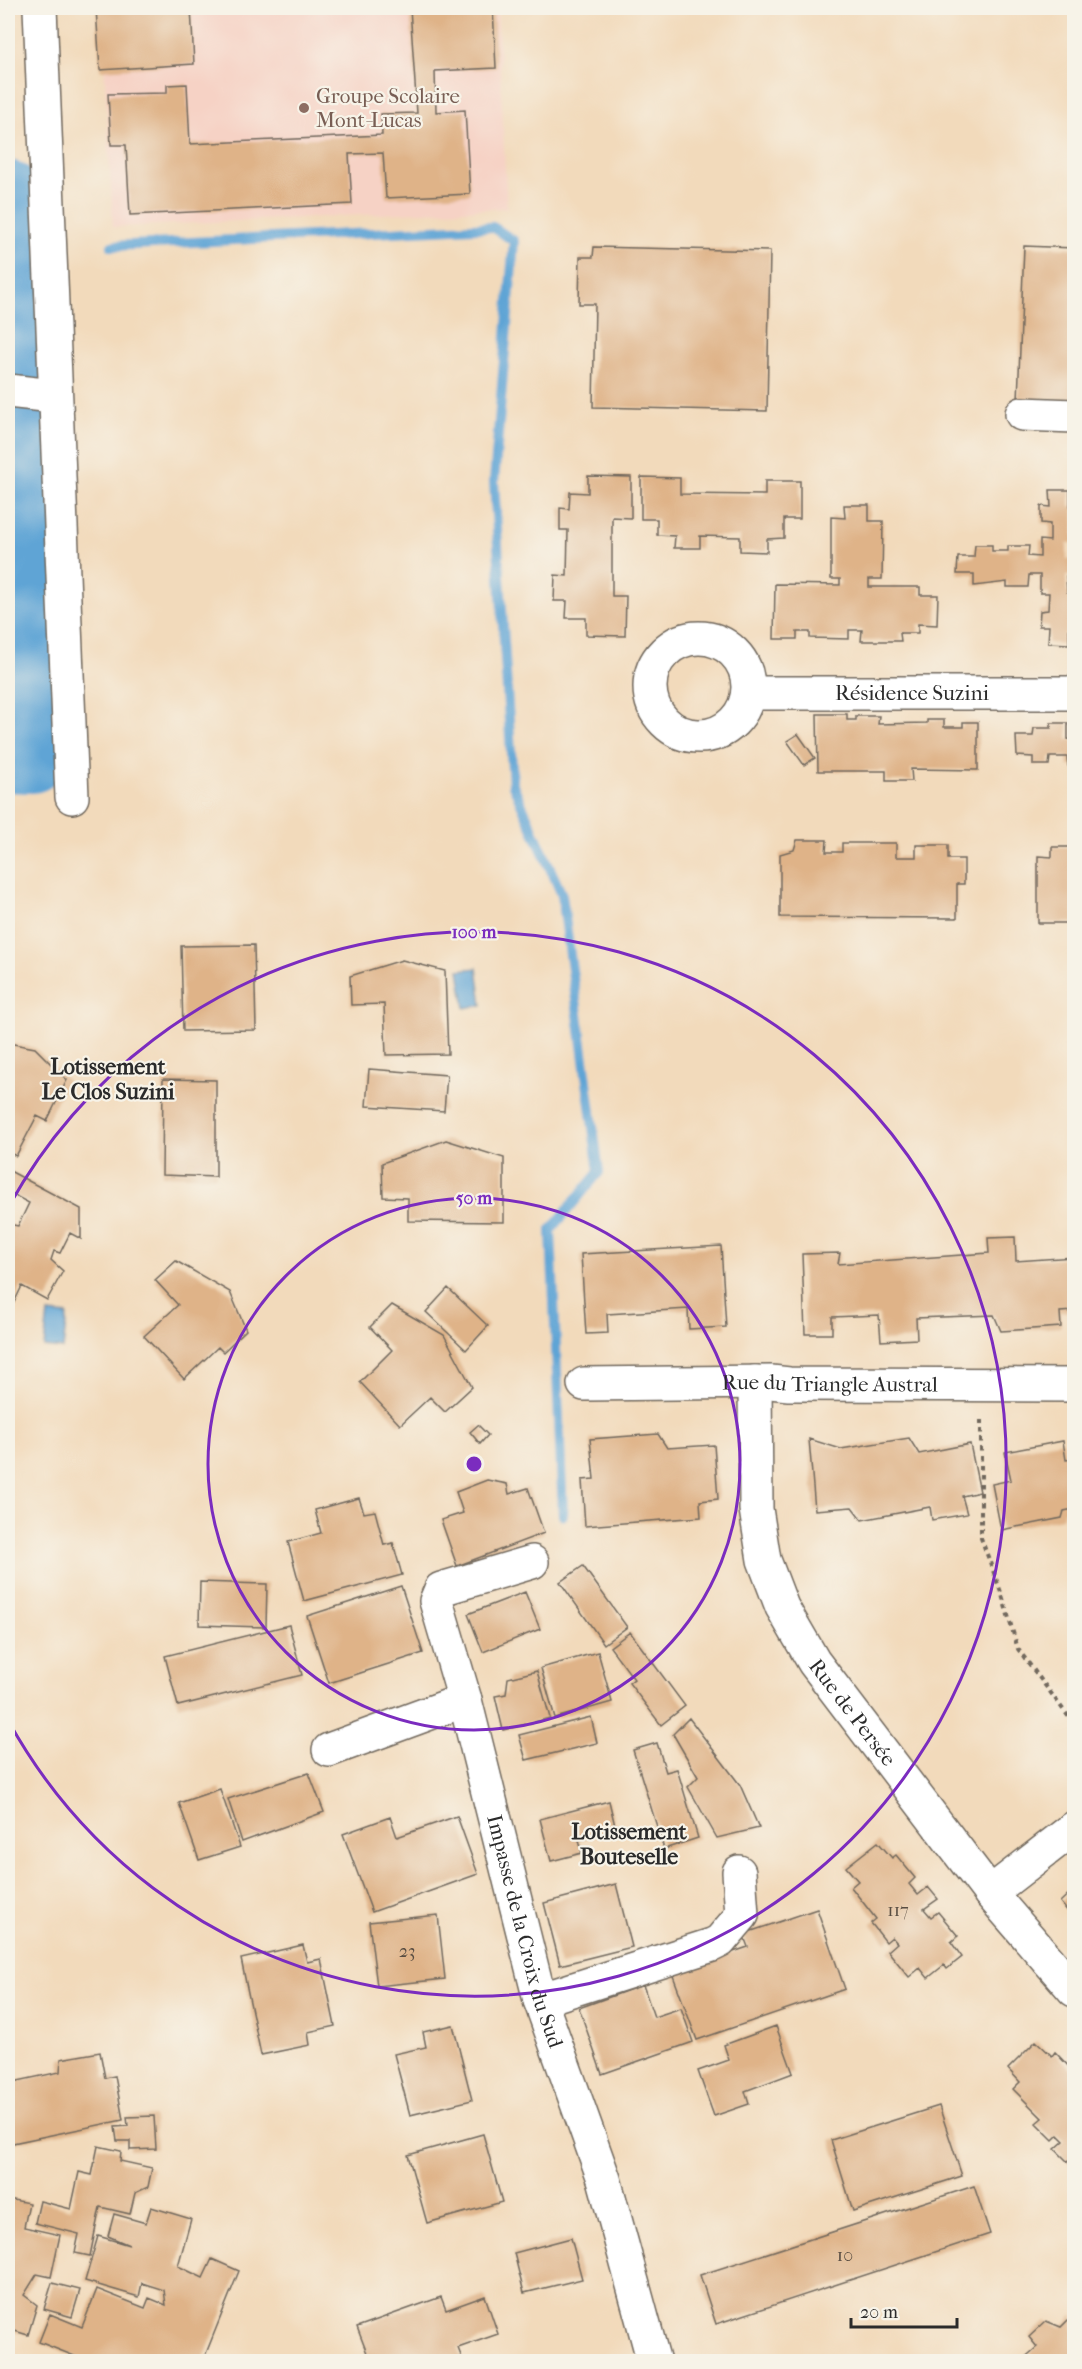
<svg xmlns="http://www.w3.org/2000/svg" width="1082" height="2369" viewBox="0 0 1082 2369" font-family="'IM FELL French Canon',serif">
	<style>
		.built { fill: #f6d2c5 }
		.water { fill: #5fa4d5; stroke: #456880; stroke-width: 1.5 }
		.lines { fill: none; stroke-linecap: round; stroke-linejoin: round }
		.stream { stroke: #5fa4d5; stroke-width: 10 }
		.river { stroke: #5fa4d5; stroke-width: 64 }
		.building { fill: #dfb388 }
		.minor-casing { stroke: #71685d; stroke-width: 36 }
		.path { stroke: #71685d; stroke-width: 4; stroke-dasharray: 4.5 4.5; stroke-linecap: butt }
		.minor { stroke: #fff; stroke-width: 33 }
		.ring { fill: none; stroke: #7b2cbf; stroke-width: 3 }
		.education-dot { fill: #8d6e63; stroke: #f7f3e8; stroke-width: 2 }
		.labels { text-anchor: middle; stroke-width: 4.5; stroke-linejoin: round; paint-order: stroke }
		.number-label { font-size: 18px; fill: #584d42 }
		.education-label { font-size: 21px; fill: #785e54; stroke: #f7f3e8; text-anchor: start }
		.street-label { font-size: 21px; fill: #2b2b2b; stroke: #f7f3e8 }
		.neighbourhood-label { font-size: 22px; font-weight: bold; fill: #2b2b2b; stroke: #f7f3e8 }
		.centre { fill: #7b2cbf; stroke: #f7f3e8; stroke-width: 3 }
		.ring-label { font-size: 18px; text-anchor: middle; font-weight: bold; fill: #7b2cbf; stroke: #f7f3e8; stroke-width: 4.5; stroke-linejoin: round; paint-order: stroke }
	</style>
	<rect width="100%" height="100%" fill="#f7f3e8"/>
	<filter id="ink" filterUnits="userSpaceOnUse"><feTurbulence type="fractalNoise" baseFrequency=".0167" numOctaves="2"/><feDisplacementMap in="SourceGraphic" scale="12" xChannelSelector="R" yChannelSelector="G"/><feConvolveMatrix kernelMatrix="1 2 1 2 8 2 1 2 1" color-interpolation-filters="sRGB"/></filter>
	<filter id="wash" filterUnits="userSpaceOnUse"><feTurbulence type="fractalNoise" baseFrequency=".008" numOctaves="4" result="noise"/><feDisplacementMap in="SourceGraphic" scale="24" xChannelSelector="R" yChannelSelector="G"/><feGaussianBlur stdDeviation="1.35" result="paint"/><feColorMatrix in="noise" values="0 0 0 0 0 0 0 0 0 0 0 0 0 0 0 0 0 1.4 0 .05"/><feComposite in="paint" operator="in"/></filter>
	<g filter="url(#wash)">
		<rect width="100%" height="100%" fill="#f2dabb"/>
		<path class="built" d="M101,8H497L507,208L113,227Z"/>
		<path class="water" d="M477,968L482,1005L465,1008L459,970Z
			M48,1313L67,1315L63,1349L44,1347Z"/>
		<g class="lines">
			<path class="stream" d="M112,246L493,227L514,241L494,482L513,785L562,895L599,1172L551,1230L563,1515"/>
			<path class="river" d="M8,192L13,252L32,761L8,760"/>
		</g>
		<g id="blocks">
			<path class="building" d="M96,8H191L194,64L100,70Z
				M410,8H493L496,68L435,71L436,112L465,110L470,194L386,198L383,153L349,154L352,204L130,215L126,145H111L108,94L167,93V85L187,84L190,144L382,135L381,114L417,113Z
				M1024,246L1074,248V403L1018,400Z
				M594,247L770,251L767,411L593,407L595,304H579L580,257H593Z
				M588,476L631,477V518L612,517V596H626L625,636L586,635V618H566L567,601H554L555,575L567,576L568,530H560V508L569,509L570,492L588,493Z
				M641,477L680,478V494L765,495V481H800V519H784V538L767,539V552L740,551V537L700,536V548H674L675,536L657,535V519H641Z
				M1050,490H1070V506L1074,507V543H1067V559H1074V576H1066L1067,592L1074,593V627L1069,628V644L1048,643L1049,626H1039L1040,611L1048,610L1049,593H1040V575H1029L1028,587H1007V582L974,586V574H957L958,557H974L975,545H992V551H1008V546H1029L1028,556L1040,557V540L1050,541V524L1041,523V506L1051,507Z
				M844,505H869V521H883L882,579H869V587H920V595H938L937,625L918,624V633H900L901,641H861L862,630H849V639L810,638V632H797V639H774L775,584L840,585V579H831V517L845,518Z
				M817,714H847V720H856V716H879L878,724L927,723V720H944V727H963V722H978V770L911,769L912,781H886V771H818Z
				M1051,723H1068V739L1074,740V766H1068L1067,757H1050L1049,765H1033V757L1017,756L1016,736H1033L1034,728H1051Z
				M798,734L815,758L804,765L787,741Z
				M797,840H827L826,852H842V843H896V857H916V845H948V859H964V884H957V918L780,917V854L794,850Z
				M1052,847H1074V923H1038V856L1052,857Z
				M254,945L256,1030L183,1031L181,946Z
				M402,960L445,971L448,1054L386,1055L384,1004L351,1005L350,976Z
				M8,1043L35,1048L67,1080L47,1121L37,1116L16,1156L8,1152Z
				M369,1069L447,1075L444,1111L366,1106Z
				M163,1079L216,1080V1177L162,1175Z
				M446,1140L504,1158V1222L408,1221V1198L383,1197L382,1163Z
				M8,1170L81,1209V1239L70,1233L60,1253L54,1251L51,1260L63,1271L47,1300L22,1286L8,1315V1224L18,1226L29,1203L8,1192Z
				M1015,1237L1016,1261L1074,1257V1311L1060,1312L1061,1327L1001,1331L994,1315L916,1318L917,1339L881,1341L879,1315L832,1317V1334H805L802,1254L840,1253L838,1264L989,1253L988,1238Z
				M721,1246L726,1327L689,1329L688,1309L607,1314L608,1333L586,1334L581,1254Z
				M176,1261L230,1292L246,1330L223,1352L218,1347L184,1379L144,1336L178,1305L155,1280Z
				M448,1288L488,1326L466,1350L426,1312Z
				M392,1305L444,1335L472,1387L445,1412L430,1397L400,1425L360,1382L392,1350L370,1327Z
				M478,1425L488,1435L480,1444L470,1432Z
				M658,1434L667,1448L714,1445L718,1499L700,1501L701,1517L585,1526L582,1480L594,1479L590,1439Z
				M909,1438L919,1454L970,1444L980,1492L962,1496L967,1514L932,1520L930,1507L862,1520L852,1507L815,1510L809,1439L841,1449Z
				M1063,1441L1066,1460L1074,1459V1509L1064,1511L1062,1518L1001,1530L992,1484L1011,1480L1005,1452Z
				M487,1480L507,1484L509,1494L528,1488L544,1533L457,1566L441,1520L463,1513L456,1492Z
				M359,1498L364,1513L375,1511L384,1545L393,1543L402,1575L304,1601L288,1542L321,1533L315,1510Z
				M583,1566L627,1627L604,1644L560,1582Z
				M200,1582L267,1584L266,1627L199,1625Z
				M401,1586L423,1653L329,1683L307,1616Z
				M525,1592L540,1629L483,1652L468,1614Z
				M289,1625L302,1675L178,1706L165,1656Z
				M630,1632L685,1706L661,1725L629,1683L634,1679L610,1647Z
				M598,1652L612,1702L555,1718L541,1668Z
				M537,1671L550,1718L503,1730L495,1696L506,1694L508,1678Z
				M591,1717L597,1743L526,1760L519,1735Z
				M689,1718L740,1785L759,1828L717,1838L688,1787L698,1777L673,1734Z
				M657,1743L666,1772L677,1769L698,1838L664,1849L633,1750Z
				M309,1773L324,1812L242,1842L228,1799Z
				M220,1789L240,1847L199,1860L179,1803Z
				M609,1801L616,1830L579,1840L582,1853L551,1861L540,1819Z
				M457,1816L478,1874L372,1912L343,1834L390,1817L397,1837Z
				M878,1842L892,1858L896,1855L915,1878L909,1884L918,1895L928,1887L938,1899L924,1909L931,1917L938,1912L958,1936L951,1942L962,1957L947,1969L944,1965L928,1978L920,1968L909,1977L888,1951L897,1943L892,1937L886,1942L871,1923L876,1919L851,1887L858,1881L846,1867Z
				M616,1884L632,1947L560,1965L544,1903Z
				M1074,1889V1919L1060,1902Z
				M817,1909L845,1989L697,2040L672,1973L748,1947L743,1934Z
				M438,1915L445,1979L377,1986L369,1922Z
				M303,1945L307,1962L321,1959L335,2026L308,2032L310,2045L261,2055L241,1959Z
				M643,1985L654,2017L681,2008L693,2042L602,2074L579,2008Z
				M453,2025L472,2100L410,2115L394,2054L426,2047L423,2032Z
				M776,2026L793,2073L745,2091L749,2104L714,2116L698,2071L729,2060L724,2045Z
				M1036,2041L1052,2056L1055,2052L1074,2072L1071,2081L1074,2085V2168L1055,2149L1064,2141L1058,2135L1053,2140L1036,2123L1042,2118L1013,2089L1020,2082L1008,2069Z
				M100,2052L105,2078L115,2076L123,2120L8,2144V2083L60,2072L61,2059Z
				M939,2106L962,2176L853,2211L831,2140Z
				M154,2116L156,2149L130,2150V2141H117L115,2127L128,2126L127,2117Z
				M483,2134L502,2202L427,2223L408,2155Z
				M98,2146L121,2151L120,2161L152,2168L148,2187L135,2193L130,2214L100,2207L90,2256L75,2253L79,2234L35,2223L40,2201L71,2209L79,2172L92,2175Z
				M974,2186L990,2234L716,2324L700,2275Z
				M8,2199L29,2203L24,2227L60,2235L51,2277L37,2274L24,2295L37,2305L28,2335L8,2329Z
				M151,2207L191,2219L178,2266L203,2278L212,2259L239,2271L203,2361H87L39,2342L50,2314L82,2327L97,2289L145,2308L149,2298L166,2305L164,2290L142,2283L139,2297L85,2281L98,2236L129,2245L108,2236L114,2214L146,2223Z
				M571,2238L582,2279L524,2293L514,2253Z
				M52,2283L80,2290L72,2317L44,2309Z
				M485,2296L498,2334L458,2348L463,2361H370L357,2327L441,2297L446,2310Z
				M1074,2314V2361H1021L1037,2347L1029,2337L1046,2321L1061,2327Z"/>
		</g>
	</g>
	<g filter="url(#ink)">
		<use href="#blocks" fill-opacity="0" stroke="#71685d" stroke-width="1.5"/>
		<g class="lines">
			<defs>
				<g id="minor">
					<path d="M40,8L72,797"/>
					<path d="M8,391L54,396"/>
					<path d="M1022,414L1074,416"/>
					<circle cx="699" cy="687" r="49"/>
					<path id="s1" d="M748,693H1074"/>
					<path id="s2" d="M755,1382L756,1509L764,1560L782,1607L814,1662L990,1893L1074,1990"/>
					<path id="s3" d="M584,1384L771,1382L789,1384L1074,1385"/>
					<path id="s4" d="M532,1562L441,1589L436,1601L465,1700L540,2000L604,2179L654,2362"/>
					<path d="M329,1750L465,1700"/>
					<path d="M990,1893L1074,1828"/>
					<path d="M540,2000L712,1945L720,1941L742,1915L739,1872"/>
				</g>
			</defs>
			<use href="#minor" class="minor-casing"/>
			<path class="path" d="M981,1420V1538L1002,1595L1018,1649L1074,1724"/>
			<use href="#minor" class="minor"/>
		</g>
	</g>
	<g class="ring">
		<circle cx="474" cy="1464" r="266"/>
		<path d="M9 1206A532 532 0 1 1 9 1722"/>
	</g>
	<circle class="education-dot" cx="304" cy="108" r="6"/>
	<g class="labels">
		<g class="number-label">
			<text x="898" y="1916">117</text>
			<text x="407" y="1957">23</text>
			<text x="845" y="2261">10</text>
		</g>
		<g class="education-label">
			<text x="316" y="103">Groupe Scolaire<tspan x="316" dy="24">Mont-Lucas</tspan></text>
		</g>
		<g class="street-label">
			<text dy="7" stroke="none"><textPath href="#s1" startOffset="164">Résidence Suzini</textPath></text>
			<text dy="7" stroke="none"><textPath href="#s3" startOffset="246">Rue du Triangle Austral</textPath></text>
			<text dy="7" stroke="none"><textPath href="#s2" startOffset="356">Rue de Persée</textPath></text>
			<text dy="7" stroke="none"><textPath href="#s4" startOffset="450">Impasse de la Croix du Sud</textPath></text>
		</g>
		<g class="neighbourhood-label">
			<text x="108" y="1074">Lotissement<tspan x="108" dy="25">Le Clos Suzini</tspan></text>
			<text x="629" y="1839">Lotissement<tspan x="629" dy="25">Bouteselle</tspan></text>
		</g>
	</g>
	<circle cx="474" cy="1464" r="9" class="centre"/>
	<g class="ring-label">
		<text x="474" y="938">100 m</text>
		<text x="474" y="1204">50 m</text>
	</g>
	<rect width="1082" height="2369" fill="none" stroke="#f7f3e8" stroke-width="30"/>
	<path d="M851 2318v9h106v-9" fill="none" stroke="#2b2b2b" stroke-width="3"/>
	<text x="860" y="2318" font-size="18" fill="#2b2b2b" stroke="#f7f3e8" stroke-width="4.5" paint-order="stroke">20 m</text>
</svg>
